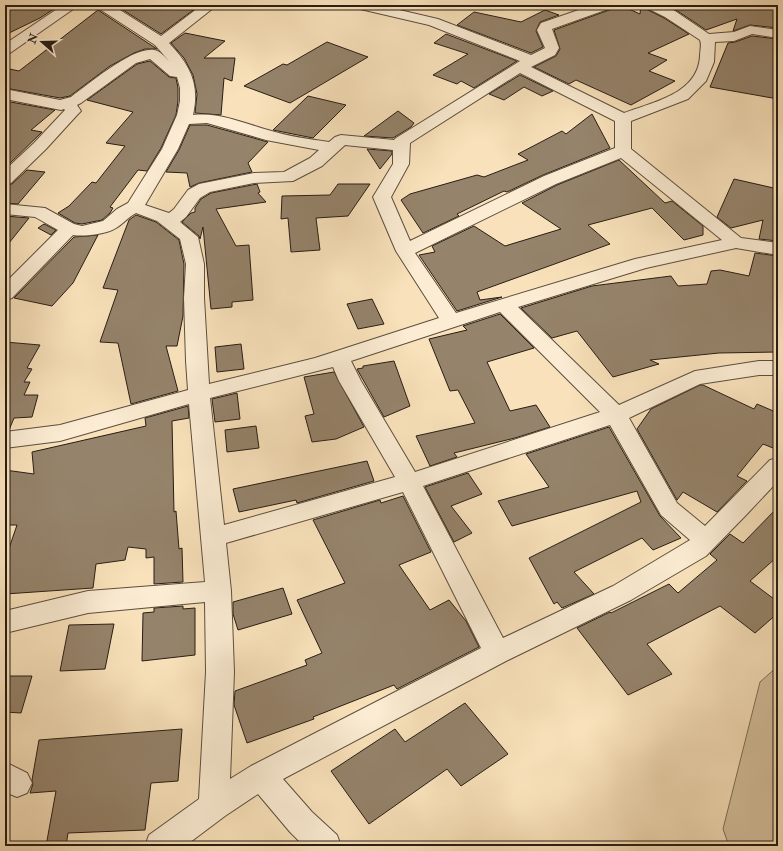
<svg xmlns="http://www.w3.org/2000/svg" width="783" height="851" viewBox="0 0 783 851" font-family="'IM FELL Double Pica',serif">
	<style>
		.green { fill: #d5c19f; stroke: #7e6f5a }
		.building { fill: #95836b; stroke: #281d15 }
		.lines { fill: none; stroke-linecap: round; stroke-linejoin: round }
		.minor-casing { stroke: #5c4e3e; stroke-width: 2 }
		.minor { fill: #fbecd3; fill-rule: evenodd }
	</style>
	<rect width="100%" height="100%" fill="#f9e2bb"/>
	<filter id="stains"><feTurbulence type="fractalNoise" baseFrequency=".005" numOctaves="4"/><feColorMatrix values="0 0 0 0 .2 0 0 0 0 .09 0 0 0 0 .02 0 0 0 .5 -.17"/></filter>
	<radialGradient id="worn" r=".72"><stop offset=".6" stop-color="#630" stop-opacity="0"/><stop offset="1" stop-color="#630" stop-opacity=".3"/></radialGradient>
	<path class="green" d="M778,666V846H729L723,829L760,682Z"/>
	<path class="building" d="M5,5H60L40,18L5,35Z
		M115,5H200L161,34Z
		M614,5H620L640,14L641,5H644L646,9L664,18L689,34L648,53L667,60L649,71L675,81L631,105L576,80L569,84L534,67L556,56L560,49L554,30L612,9Z
		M666,5H778V28L750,25L733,31L737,19L706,30L676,10Z
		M98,10L157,49H145L134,53L110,66L70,96L60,98L5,88V68L19,71Z
		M545,10L559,15L540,22L536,31L543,47L531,53L457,25L474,12L521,22Z
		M185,33L225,41L204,58H235L232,81L224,78L221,115L195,113L197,94L193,75L184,58L171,43Z
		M446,34L517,61L474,88L461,81L457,84L433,75L468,54L434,43Z
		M752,36L778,39V99L710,87L728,43L735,42Z
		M327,42L368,57L290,103L244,86L283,64L287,65Z
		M150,61L169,77L176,78L178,88V101L176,115L161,148L147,171L138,170L110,207L113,208L110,213L102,220L82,224L75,223L58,213L69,206L92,182L96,183L125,146L106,143L133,112L87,100L137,64Z
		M520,75L553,91L542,96L524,87L504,100L489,94Z
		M308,96L346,105L313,138L273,130Z
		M5,101L55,110L31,130L42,132L5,168Z
		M398,111L414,123L411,127L393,138L364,136Z
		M592,114L610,148L543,175L507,192L504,191L457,214L459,216L423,233L401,200L410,194L477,175L484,177L528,160L518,154L562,131L566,134Z
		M190,125H207L268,142L248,163L252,172L199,183L190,187L187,173L166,172L179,150Z
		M367,149L392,151V154L380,169Z
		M619,160L665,203L672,201L703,226V235L684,240L652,208L588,225L610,244L477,292L480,300L502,297L457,311L419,255L435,252L432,246L474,226L505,246L561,229L522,203L557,185Z
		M27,170L45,172L18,204L5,203V185L12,184Z
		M734,179L778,189V241L759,239L763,220L731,228L717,217Z
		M257,184L260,192L258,193L266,202L216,209L236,246L249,245L253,300L232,302V307L211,309L203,227L200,239L199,236L182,222L191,213L195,212V208L201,199L211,193Z
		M338,184H370L348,216L316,218L320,250L291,252L288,218L281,219L282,196L330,195Z
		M136,215L156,222L179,240L184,264L183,316L177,346H166L178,391L131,404L118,343L100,342L118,290L103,288L129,220Z
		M5,216L29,218L5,248Z
		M44,224L56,230L51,235L38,228Z
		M98,235L73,283L52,306L14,298L74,237Z
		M755,253L778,256V352L719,353L650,360L659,364L613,377L577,331L552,338L521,308L592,286L671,276L678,286L707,284L711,271L720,270L749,276Z
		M372,299L384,324L358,329L347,304Z
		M500,314L534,348L487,362L510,411L536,405L550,427L515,438L454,453L457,457L430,466L416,436L475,423L458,390L450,391L429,339L467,330L463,326Z
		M5,342L40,345L27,368L32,369L24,382H30L24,395H38L32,417L14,418L9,430H5Z
		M241,344L244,369L217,372L215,347Z
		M394,361L410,406L384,417L357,369L363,368V366Z
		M334,372L364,427L336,439L312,442L305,416L314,414L304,377Z
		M700,385H703L754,409L757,404L778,413V450L763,444L737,476L747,481L717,512L683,492L677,500L637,429L651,409Z
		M237,393L240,419L215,422L212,399Z
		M188,406L189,418L172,421L174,512L176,511L179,549L182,548L183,582L154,584V557L146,558V549L128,547L125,560L96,564L93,588L5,594V560L17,525H5V470L34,474L32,452L146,426L145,418Z
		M256,426L259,448L227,452L225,430Z
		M609,427L660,516L681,538L653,550L642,538L574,572L594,594L562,608L557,602L554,604L529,558L641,502L637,491L512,526L498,501L549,487L526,454Z
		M367,461L374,481L297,503L296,500L239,512L233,489Z
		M468,473L482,494L451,506L472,533L454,542L425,487Z
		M403,496L431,552L399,565L430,610L449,600L466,621L479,647L397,689L394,685L313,717L314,719L247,743L234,705L235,691L307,665L305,660L322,653L297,600L345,583L313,520L380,500L381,503Z
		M778,507V556L750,581L778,602V613L755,633L720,606L647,644L672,674L628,695L577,628L610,612L611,613L669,584L678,593L717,560L710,554L730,534L743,543Z
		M283,588L292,614L238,630L233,614V602Z
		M183,606V609L195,608V655L142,661L143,613L154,612V608Z
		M114,624L105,669L60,671L69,625Z
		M5,676H32L21,713L5,712Z
		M465,703L508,754L461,786L447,769L369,824L331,771L395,729L405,742Z
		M182,729L178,781L151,783L145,830L68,833L66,846H46L56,791L30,793L33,784L32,780L39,740Z"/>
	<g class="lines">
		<defs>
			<path id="minor" d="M63,5H79L10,53L5,54V44Z
				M96,5H112L161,36L202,5H217L169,43C190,65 200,84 193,115C219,112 243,123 268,130C287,136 308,139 329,142L335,137L341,135L394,140L396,138L520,61L429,25L356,8L354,5H378L438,19L531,55L545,48L537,30L541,23L593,5H613L611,8L552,29L559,48L555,55L531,67L624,113C653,102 698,94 700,56C700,50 702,45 700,40L665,17L647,8L645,5H662L675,11L709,34L734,32L750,26L778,30V38L752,34L734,41L715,42L714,62L706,81L688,99L631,121V149L741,238L778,243V255L736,248L646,268L518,307L619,405L695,371L759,361H778V375H759L700,384L629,418L677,503L705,526L770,460L778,458V481L747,514L706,556L631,600L506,661L283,779L312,812L337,835L341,846H304L290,832L258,794L225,816L185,846H145L149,835L199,799L206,672L205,602L88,613L5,633V611L88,591L205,582L189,404L60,441L5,448V432L60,425L188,390L186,361L184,298L186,264L180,239L157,221L136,213C128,217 123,224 116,228C107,234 83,237 73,235L12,298L5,300V283L58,230L35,217L5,214V204L45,208L74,224L82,226L103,221L117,209L128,203L162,149L177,115L180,101V88L177,77L170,76L150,59L136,63L81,103L77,105L81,111L78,114L46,149L11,183L5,184V170L34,143L65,110L64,109L61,110L5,99V89L60,100L71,97C89,84 132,47 154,50C160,51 165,57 169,61L155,45L98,8ZM520,73L615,121V148L544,176L410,241L391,197L409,164L410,143ZM207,123L266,140L319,150L310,158L284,172L254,173L199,184L188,190L174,209L169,213L145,205L178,149L189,124ZM345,145L393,150V164L373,197L396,251L439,318L315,358L209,384L204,298V264L198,237L180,222L186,217L200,198L210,192L254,183L293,181L322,166ZM621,158L722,240L635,259L456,313L415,253L556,184ZM500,312L600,412L415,472L361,381L351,361ZM333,367L339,381L395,477L224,525L210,398ZM610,425L661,515L690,540L613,586L503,638L423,486ZM403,492L481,648L251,766L230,779L234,672L231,591L226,543Z
				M5,762L27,773L32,783L27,793L17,797L5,792Z"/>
		</defs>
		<use href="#minor" class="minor-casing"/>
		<use href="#minor" class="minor"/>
	</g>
	<rect width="783" height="851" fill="none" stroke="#f9e2bb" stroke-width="20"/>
	<rect x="6" y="6" width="771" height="839" fill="none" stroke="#281d15" stroke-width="2"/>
	<rect x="10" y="10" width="763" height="831" fill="none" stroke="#281d15"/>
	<g transform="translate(42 42) rotate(290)" stroke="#fbecd3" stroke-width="3" paint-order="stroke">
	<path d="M0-3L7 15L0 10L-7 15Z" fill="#281d15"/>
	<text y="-6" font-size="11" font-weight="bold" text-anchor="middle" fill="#281d15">N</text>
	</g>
	<rect width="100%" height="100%" filter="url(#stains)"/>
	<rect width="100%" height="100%" fill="url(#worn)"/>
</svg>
